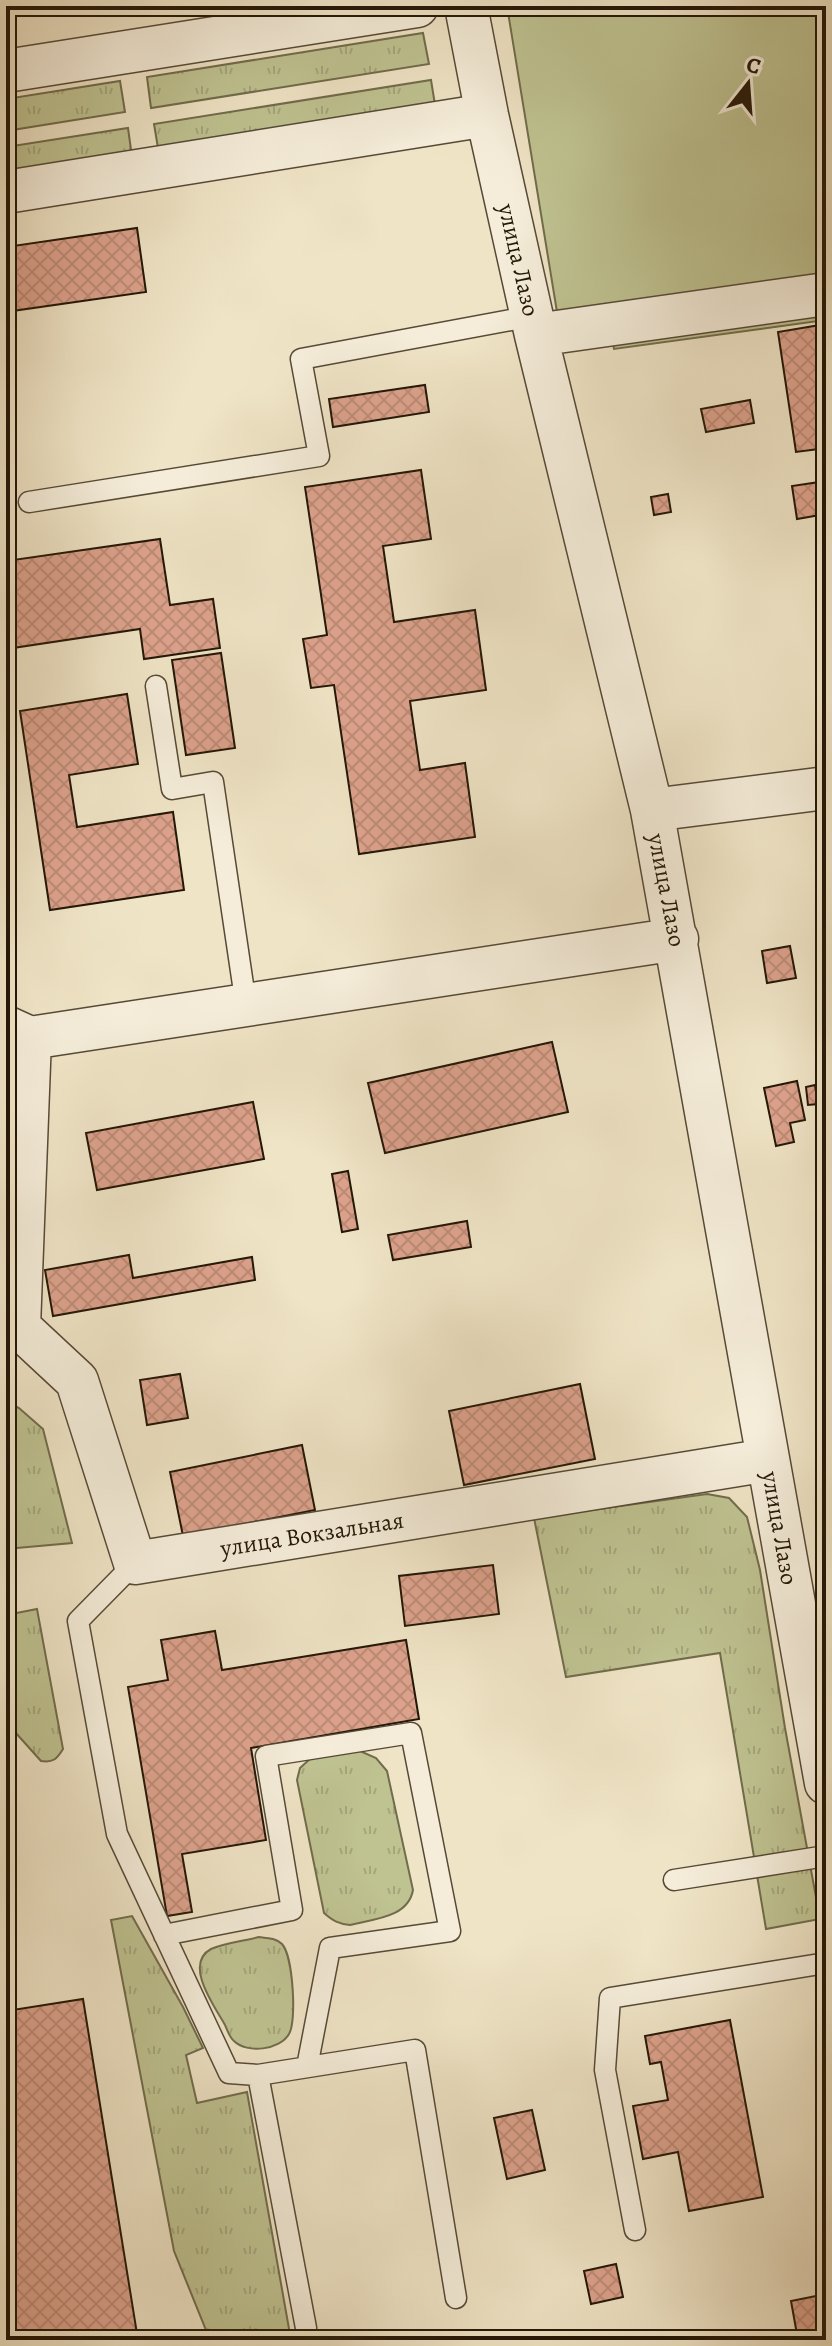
<svg xmlns="http://www.w3.org/2000/svg" width="832" height="2346" viewBox="0 0 832 2346" font-family="Alegreya,serif">
	<style>
		.grass { fill: url(#grass-tufts); stroke: #716c4c; stroke-width: 2 }
		.garden { fill: #bfc291; stroke: #716c4c; stroke-width: 2 }
		.building { fill: url(#building-cross-hatch); stroke: #231707; stroke-width: 2 }
		.lines { fill: none; stroke-linecap: round; stroke-linejoin: round }
		.service-casing { stroke: #564a37; stroke-width: 23 }
		.minor-casing { stroke: #564a37; stroke-width: 45 }
		.service { stroke: #f5edda; stroke-width: 20 }
		.minor { stroke: #f5edda; stroke-width: 42 }
		.labels { text-anchor: middle; stroke-width: 8; stroke-linejoin: round; paint-order: stroke }
		.street-label { font-size: 24px; fill: #231707; stroke: #f5edda }
	</style>
	<defs>
		<pattern id="grass-tufts" width="24" height="20" patternUnits="userSpaceOnUse" patternTransform="scale(2)"><rect width="24" height="20" fill="#bfc291"/><path d="M3 7l-1-3M5 7V3M7 7l1-3M15 17l-1-3M17 17v-4M19 17l1-3" fill="none" stroke="#a4a67c"/></pattern>
		<pattern id="building-cross-hatch" width="8" height="8" patternUnits="userSpaceOnUse" patternTransform="scale(2)"><rect width="8" height="8" fill="#dda28c"/><path d="M0 0l8 8M0 8l8-8" fill="none" stroke="#bd8b77"/></pattern>
	</defs>
	<rect width="100%" height="100%" fill="#efe4c6"/>
	<filter id="stains"><feTurbulence type="fractalNoise" baseFrequency=".0025" numOctaves="4"/><feColorMatrix values="0 0 0 0 .2 0 0 0 0 .09 0 0 0 0 .02 0 0 0 .5 -.17"/></filter>
	<radialGradient id="worn" r=".72"><stop offset=".6" stop-color="#630" stop-opacity="0"/><stop offset="1" stop-color="#630" stop-opacity=".3"/></radialGradient>
	<path class="grass" d="M423,33L429,64L151,108L147,77Z
		M431,80L437,117L160,160L154,124Z
		M120,81L125,112L6,131V99Z
		M128,128L133,164L6,184V147Z
		M6,1401L19,1408L43,1429L72,1543L6,1549Z
		M707,1494L729,1498L747,1517L760,1570L785,1728L820,1919L766,1929L720,1653L566,1677L534,1518Z
		M37,1609L63,1749C57,1759 53,1763 41,1761L6,1722V1615Z
		M360,1751L376,1758L387,1771L413,1890C408,1918 373,1919 350,1925C339,1924 333,1921 324,1913L297,1780L300,1768L311,1758Z
		M132,1916L183,2007L203,2048L186,2055L197,2103L247,2092L291,2340H210L174,2251L111,1920Z
		M259,1937C267,1938 276,1938 282,1944C293,1956 297,2021 289,2034C280,2050 247,2054 234,2041C230,2038 227,2030 225,2025C215,2007 183,1964 211,1949C225,1943 244,1941 259,1937Z"/>
	<path class="garden" d="M507,6H826V320L614,349L605,304L557,312Z"/>
	<path class="building" d="M137,228L146,292L12,311L6,268V247Z
		M826,324V448L796,452L778,332Z
		M425,385L429,412L333,427L329,399Z
		M750,400L754,423L706,432L701,409Z
		M421,470L431,539L383,546L394,622L475,610L486,690L410,701L420,770L465,763L475,837L359,854L334,685L311,688L303,639L327,635L305,487Z
		M826,481V514L797,519L792,486Z
		M668,494L671,512L654,515L651,497Z
		M160,539L170,605L213,599L220,648L144,659L140,629L6,649V561Z
		M221,653L235,748L186,755L172,660Z
		M127,694L138,764L69,775L77,827L173,812L184,890L50,910L20,711Z
		M790,946L796,978L767,983L762,951Z
		M552,1042L568,1112L385,1153L368,1083Z
		M797,1081L805,1120L790,1123L794,1142L776,1146L764,1088Z
		M815,1085L818,1104L808,1105L806,1087Z
		M253,1102L264,1159L97,1190L86,1133Z
		M348,1171L358,1229L342,1232L332,1174Z
		M467,1221L471,1247L393,1260L388,1235Z
		M129,1255L133,1278L252,1257L255,1280L53,1316L45,1270Z
		M180,1374L188,1418L147,1425L140,1380Z
		M580,1384L595,1459L464,1485L449,1411Z
		M302,1445L315,1510L183,1536L170,1472Z
		M493,1565L499,1614L405,1626L399,1576Z
		M215,1631L222,1670L406,1640L419,1719L251,1748L266,1840L182,1854L192,1912L167,1916L128,1687L168,1680L161,1640Z
		M83,1999L138,2340H6V2011Z
		M730,2020L763,2197L689,2211L678,2152L643,2159L633,2106L668,2100L661,2062L650,2064L645,2036Z
		M532,2110L545,2170L507,2179L494,2118Z
		M616,2264L623,2297L591,2304L584,2271Z
		M826,2294V2340H798L791,2301Z"/>
	<g class="lines">
		<defs>
			<path id="service" d="M29,502L319,456L301,359L532,316
				M156,686L172,789L213,782L246,1005
				M135,1563L78,1621L117,1834L229,2073L258,2075L306,2328
				M674,1880L826,1856
				M164,1935L292,1910L266,1756L411,1733L450,1931L330,1948L307,2067
				M258,2075L415,2050L456,2298
				M635,2230L605,2070L610,1998L826,1963"/>
			<path id="minor" d="M466,6L487,115L536,335L652,810L826,1783
				M6,71L417,6
				M6,192L487,115
				M536,335L826,294
				M652,810L826,788
				M6,1027L30,1038L19,1327
				M30,1038L677,939
				M6,1327H19L77,1381L135,1563L768,1460"/>
		</defs>
		<use href="#service" class="service-casing"/>
		<use href="#minor" class="minor-casing"/>
		<use href="#service" class="service"/>
		<use href="#minor" class="minor"/>
	</g>
	<g class="labels">
		<g class="street-label">
			<text transform="translate(519 260) rotate(77)" y="8">улица Лазо</text>
			<text transform="translate(667 890) rotate(79)" y="8">улица Лазо</text>
			<text transform="translate(780 1528) rotate(80)" y="8">улица Лазо</text>
			<text transform="translate(312 1534) rotate(-9)" y="8">улица Вокзальная</text>
		</g>
	</g>
	<rect width="832" height="2346" fill="none" stroke="#efe4c6" stroke-width="32"/>
	<rect x="8" y="8" width="816" height="2330" fill="none" stroke="#231707" stroke-width="4"/>
	<rect x="16" y="16" width="800" height="2314" fill="none" stroke="#231707" stroke-width="2"/>
	<g transform="translate(748 84) rotate(17)" stroke="#f5edda" stroke-width="6" paint-order="stroke">
	<path d="M0-6L14 30L0 20L-14 30Z" fill="#231707"/>
	<text y="-12" font-size="22" font-weight="bold" text-anchor="middle" fill="#231707">С</text>
	</g>
	<rect width="100%" height="100%" filter="url(#stains)"/>
	<rect width="100%" height="100%" fill="url(#worn)"/>
</svg>
